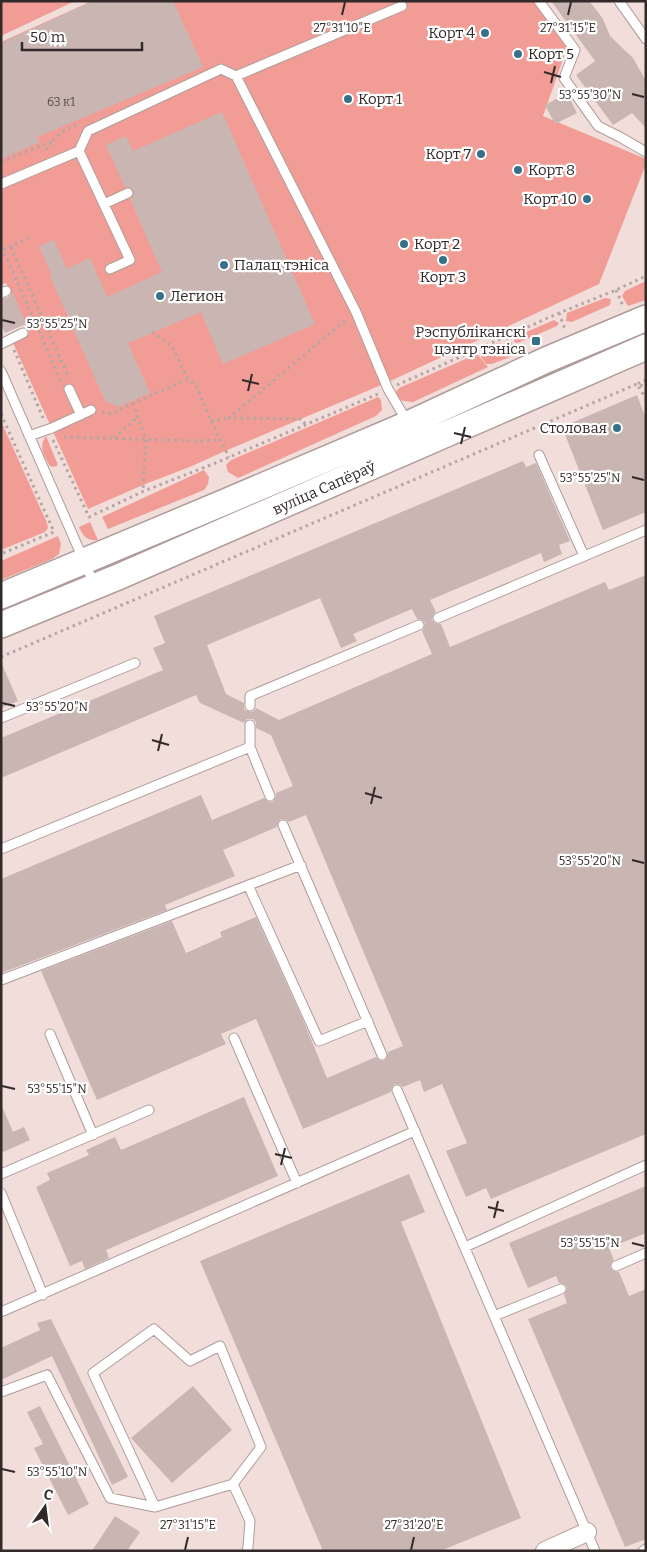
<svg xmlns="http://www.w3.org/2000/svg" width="647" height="1552" viewBox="0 0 647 1552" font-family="Bitter,serif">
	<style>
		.green { fill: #f19d95 }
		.building { fill: #c9b6b3; fill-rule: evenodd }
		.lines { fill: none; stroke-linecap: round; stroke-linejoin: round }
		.lane-casing { stroke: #af9c9a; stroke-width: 11 }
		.street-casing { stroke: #af9c9a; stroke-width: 20 }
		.secondary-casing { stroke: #af9c9a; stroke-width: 28 }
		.path { stroke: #b5a5a3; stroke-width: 3; stroke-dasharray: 2.5 4; stroke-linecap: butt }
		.lane { stroke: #fff; stroke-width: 9 }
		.street { stroke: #fff; stroke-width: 18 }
		.secondary { stroke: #fff; stroke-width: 25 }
		.ticks { fill: none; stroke: #312a29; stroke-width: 2 }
		.poi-dot { fill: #367189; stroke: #fff; stroke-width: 2 }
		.labels { text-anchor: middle; stroke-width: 4.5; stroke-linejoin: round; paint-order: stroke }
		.number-label { font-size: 12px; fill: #574d4c }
		.poi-label { font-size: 15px; fill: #312a29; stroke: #fff; text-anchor: start }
		.street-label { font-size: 15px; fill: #312a29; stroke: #fff }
		.ticks-label { font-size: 12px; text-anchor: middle; fill: #312a29; stroke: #fff; stroke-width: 4.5; stroke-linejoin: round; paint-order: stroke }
	</style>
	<rect width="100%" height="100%" fill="#f1ddda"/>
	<path class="green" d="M1,1H75L1,36Z
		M92,1H536L567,48L543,116L646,159V164L599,284L386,383L225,451L192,466L143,485L88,509L13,343L29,334L6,283L1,285V42Z
		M646,281V300L628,306L622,296L625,291Z
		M605,298L611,299L610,305L572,322L566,321L567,313Z
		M554,320L559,323L557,326L518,343L514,342L515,337Z
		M497,343L503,344L508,348L510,357L492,364H486L481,357L482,352Z
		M477,354L488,367L413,402L404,401L398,399L396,392L399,388Z
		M378,397L381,400L382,410L376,416L238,478L228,472L226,465L231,460Z
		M1,421L47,523L48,528L45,532L1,550Z
		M46,436L58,465L54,467L50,466C44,456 38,447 46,436Z
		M204,470L209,477L208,484L204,490L108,529L102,517Z
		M90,522L98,540C87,541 83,536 79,527Z
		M58,536L61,544L59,554L52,559L1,580V561Z"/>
	<path class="building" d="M93,1H173L203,67L37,137L40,142L1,159V43Z
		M551,1H589L598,12L603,19L610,36L633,58L646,81V128L632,113L613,125L576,75L595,61Z
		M567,93L577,113L555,124L545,105Z
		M222,112L315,324L223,364L201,312L128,343L150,393L118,407L105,401L50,276L52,275L39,246L54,240L67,269L90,258L107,297L162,272L130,199L133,196L134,191L131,188L125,187L106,145L126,136L133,151Z
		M13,293L26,324L5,333L1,325V299L8,297Z
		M637,395L646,419V512L603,530L562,427Z
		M523,461L526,467L536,463L570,541L559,545L562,554L544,562L541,553L430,600L436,612L433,615L432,620L435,623L441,624L450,647L605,582L609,590L646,575V1134L491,1199L486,1188L466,1197L446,1151L467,1143L442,1084L424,1092L420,1080L403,1087L400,1085L395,1084L392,1087L391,1092L303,1129L256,1019L221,1034L226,1044L97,1100L41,971L172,921L186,953L222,937L220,932L256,917L303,1020L327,1078L376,1057L379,1060L384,1061L387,1058L388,1052L403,1046L306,815L289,822L286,820L281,819L278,822L277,827L223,850L235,876L165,905L167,910L1,973V879L201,795L212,820L264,798L269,802H273L276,797V793L293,786L271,735L256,728V722L253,719H247L244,723L200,703L196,695L1,778V738L163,670L153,648L165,643L154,616ZM320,598L341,648L357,641L353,634L412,609L417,619L422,620L425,623L424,628L422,631L432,654L279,720L256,708L253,712L246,711L244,709V703L226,694L207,645Z
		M1,662L18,701L1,708Z
		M244,1097L278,1176L106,1250L109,1258L85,1269L82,1261L70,1266L36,1187L50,1180L47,1173L89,1155L86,1150L115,1137L121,1150Z
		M1,1104L13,1132L24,1127L30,1140L1,1153Z
		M409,1174L425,1212L401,1222L521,1518L440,1551H323L200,1261Z
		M646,1186V1233L609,1248L614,1260L611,1263L610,1268L613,1271L619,1272L629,1296L646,1289V1539L625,1547L528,1319L567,1303L564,1295L566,1292L567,1287L564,1284L559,1283L556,1276L528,1288L509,1243Z
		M51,1319L128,1477L112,1485L52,1356L1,1380V1348L40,1330L37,1323Z
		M193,1386L232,1430L172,1483L131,1438Z
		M40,1406L89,1504L68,1515L34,1448L43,1444L27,1412Z
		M115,1516L140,1532L127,1551H92Z"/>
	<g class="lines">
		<defs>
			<path id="lane" d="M539,1L575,50L564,78L598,126L620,137L646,152
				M619,1L646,39
				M236,76L356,312L388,389L408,423
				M79,151L130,260L110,269
				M1,184L79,151L88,131L221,69L236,76L402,6
				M104,204L128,193
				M1,293L6,291
				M1,344L23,333
				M1,371L94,584
				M69,389L81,415
				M29,436L52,428L91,410
				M539,455L584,556
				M438,618L646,530
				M250,706V696L419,625
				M1,718L135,663
				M250,725V747L270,796
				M283,825L382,1055
				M1,849L250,747
				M248,885L319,1041L368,1021
				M1,980L301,865
				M50,1034L93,1135
				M234,1038L297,1183
				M397,1090L595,1551
				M1,1174L149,1110
				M1,1193L43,1295
				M465,1247L646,1165
				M616,1266L646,1253
				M1,1312L415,1131
				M494,1316L561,1289
				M154,1329L190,1361L220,1346L261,1447L233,1484L155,1507L93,1373Z
				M1,1392L47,1375L110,1498L155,1507
				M233,1484L250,1521L248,1547L247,1551
				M643,1551L646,1549"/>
			<path id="street" d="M545,1551L587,1532"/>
			<path id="secondary" d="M1,596L225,502L408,424L546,360L646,318
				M1,625L118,577L646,347"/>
		</defs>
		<use href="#lane" class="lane-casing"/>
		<use href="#street" class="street-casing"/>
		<use href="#secondary" class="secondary-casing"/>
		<path class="path" d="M53,141L63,131L79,124
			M1,162L53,141L44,152
			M29,238L3,250L61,381
			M11,247L69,378
			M616,290L623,306
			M559,313L565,329
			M152,332L172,346L188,379L197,387L211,421L229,457
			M507,337L514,350L517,349
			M14,350L44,420
			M646,380L637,384L646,399
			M397,385L559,313L616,290L646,276
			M133,403L146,440L143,485L144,491
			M102,412L112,414L133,403L188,379
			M1,414L54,532L1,554
			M211,421L229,418
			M305,424L302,419L229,418L348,318
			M64,437L199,441L221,440
			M114,438L138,417
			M53,440L89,517L144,491L213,464L378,394
			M1,657L637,384L646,387"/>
		<use href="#lane" class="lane"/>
		<use href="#street" class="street"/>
		<use href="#secondary" class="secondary"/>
	</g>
	<path class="ticks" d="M342,15L345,2M568,15L571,2M544,72L561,77M551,83L555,66M632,94L644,97M2,320L15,323M242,380L259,384M248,391L252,374M454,433L471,437M461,444L465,427M632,477L644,480M2,703L15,706M152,740L169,745M158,751L162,734M365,793L382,798M371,804L375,787M632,860L644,863M2,1086L15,1089M275,1154L292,1158M281,1165L285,1148M488,1207L504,1211M494,1218L498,1201M632,1243L644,1246M2,1469L15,1472M185,1550L188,1537M411,1550L414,1537"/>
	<g class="poi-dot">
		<circle cx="485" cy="33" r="5"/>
		<circle cx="518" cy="54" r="5"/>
		<circle cx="348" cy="99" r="5"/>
		<circle cx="481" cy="154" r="5"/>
		<circle cx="518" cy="170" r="5"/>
		<circle cx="587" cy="199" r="5"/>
		<circle cx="404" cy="244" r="5"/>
		<circle cx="443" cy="260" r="5"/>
		<circle cx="224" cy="265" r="5"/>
		<circle cx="160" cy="296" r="5"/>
		<rect x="531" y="336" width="10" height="10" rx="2.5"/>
		<circle cx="617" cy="428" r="5"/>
	</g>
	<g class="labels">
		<g class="number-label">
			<text x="61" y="106">63 к1</text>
		</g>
		<g class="poi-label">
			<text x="475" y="38" text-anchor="end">Корт 4</text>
			<text x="528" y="59">Корт 5</text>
			<text x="358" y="104">Корт 1</text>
			<text x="471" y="159" text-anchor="end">Корт 7</text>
			<text x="528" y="175">Корт 8</text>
			<text x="577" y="204" text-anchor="end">Корт 10</text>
			<text x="414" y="249">Корт 2</text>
			<text x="234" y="270">Палац тэніса</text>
			<text x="443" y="282" text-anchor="middle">Корт 3</text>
			<text x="170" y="301">Легион</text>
			<text x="526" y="337" text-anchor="end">Рэспубліканскі<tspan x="526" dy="17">цэнтр тэніса</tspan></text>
			<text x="607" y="433" text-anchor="end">Столовая</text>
		</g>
		<g class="street-label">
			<text transform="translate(324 488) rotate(-24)" y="5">вуліца Сапёраў</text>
		</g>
	</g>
	<g class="ticks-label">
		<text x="342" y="32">27°31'10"E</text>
		<text x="568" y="32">27°31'15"E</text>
		<text x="590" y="99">53°55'30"N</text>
		<text x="57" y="328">53°55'25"N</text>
		<text x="590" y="482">53°55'25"N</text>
		<text x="57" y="711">53°55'20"N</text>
		<text x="590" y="865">53°55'20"N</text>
		<text x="57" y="1093">53°55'15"N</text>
		<text x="590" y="1247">53°55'15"N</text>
		<text x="57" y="1476">53°55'10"N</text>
		<text x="188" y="1529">27°31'15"E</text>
		<text x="414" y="1529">27°31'20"E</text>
	</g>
	<rect width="647" height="1552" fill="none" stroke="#312a29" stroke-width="5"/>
	<g transform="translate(45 1507) rotate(14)" stroke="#ffffff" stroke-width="4" paint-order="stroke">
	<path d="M0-4L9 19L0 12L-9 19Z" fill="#312a29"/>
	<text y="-8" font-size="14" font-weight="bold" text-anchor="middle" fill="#312a29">С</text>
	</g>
	<path d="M22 42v8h120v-8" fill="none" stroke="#312a29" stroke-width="2.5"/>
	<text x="30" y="42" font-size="15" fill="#312a29" stroke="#ffffff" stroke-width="4" paint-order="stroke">50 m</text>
</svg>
